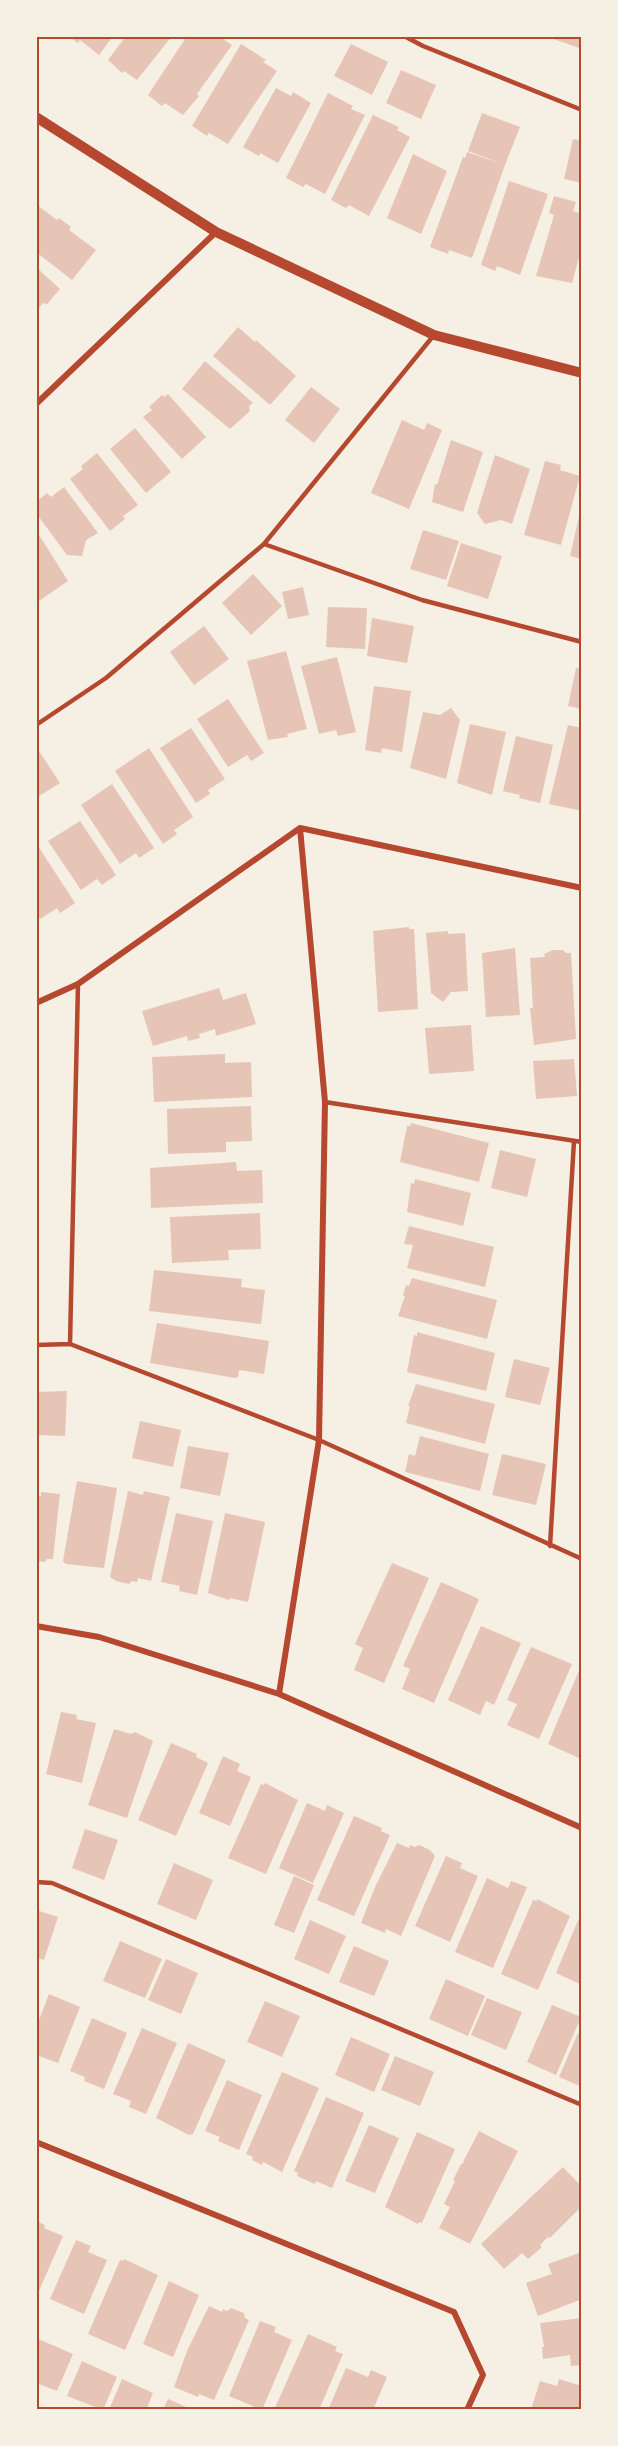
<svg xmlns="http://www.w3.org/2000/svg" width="618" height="2446" viewBox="0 0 618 2446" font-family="Cabin,sans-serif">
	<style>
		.building { fill: #e6c5b7 }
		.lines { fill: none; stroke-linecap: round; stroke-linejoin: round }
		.service { stroke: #b5482f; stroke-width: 4.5 }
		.minor { stroke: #b5482f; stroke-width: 6 }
		.tertiary { stroke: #b5482f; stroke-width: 10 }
		.neatline { fill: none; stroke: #b5482f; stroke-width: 2 }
	</style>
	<rect width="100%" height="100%" fill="#f6efe4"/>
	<path class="building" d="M68,36H113L99,55L80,40L78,43Z
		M126,36H172L137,80L124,71L122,73L108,60Z
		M187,36H218L232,45L197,94L199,96L183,115L165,103L162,106L148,95Z
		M545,36H582V49Z
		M241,44L266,60L263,62L277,71L228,144L209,133L207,136L192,126Z
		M351,44L388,62L372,95L334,76Z
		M401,70L436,85L421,119L386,103Z
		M276,88L291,96L293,92L311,103L278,163L260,153L259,156L243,147Z
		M328,93L353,106L351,109L365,115L325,194L306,184L303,187L286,178Z
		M482,113L520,127L505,165L468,151Z
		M373,115L399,127L397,130L410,137L369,216L349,205L346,208L331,200Z
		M573,139L582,141V183L564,179Z
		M467,152L505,165L472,258L449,250L448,254L430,247L463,157L465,158Z
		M413,154L447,171L421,234L387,218Z
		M509,181L548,194L520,275L497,266L495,271L481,265Z
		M554,196L576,202L573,211L582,214V247L572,283L536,276L554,215L549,213Z
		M37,205L57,220L59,218L71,227L69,230L96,250L72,280L36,252Z
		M36,267L60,289L47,304L43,303L36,311Z
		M238,327L255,342L256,340L296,376L270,405L213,356Z
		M205,361L253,403L249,406L250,411L230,429L182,389Z
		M311,387L340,409L314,443L285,420Z
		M168,394L206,437L182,459L143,417L152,410L149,407L162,395L164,397Z
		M402,420L424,430L427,423L442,430L409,509L371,493Z
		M135,428L171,472L146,493L110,449Z
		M451,440L483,452L463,512L432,502L435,484L437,485Z
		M97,453L138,505L123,516L125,519L110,531L70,479L83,469L81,466Z
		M495,455L530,469L512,524L501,520L485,524L477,513Z
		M545,461L561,465L560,470L580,476L561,545L524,535Z
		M64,487L98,533L86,540L82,556L67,555L36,513V502L47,493L51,497Z
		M581,508H582V559L570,556Z
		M36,530L68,581L36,603Z
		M423,530L459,541L446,580L410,569Z
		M461,543L502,556L488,599L447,586Z
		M253,574L282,606L251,635L222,603Z
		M303,587L309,615L288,619L282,592Z
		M328,607L367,608L365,649L326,647Z
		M372,618L414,626L407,663L367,656Z
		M204,626L229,659L194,685L170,652Z
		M286,651L307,729L287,734L288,737L268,740L247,661Z
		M337,657L356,732L338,736L336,730L319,734L301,666Z
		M576,668L582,669V709L568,706Z
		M374,686L411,691L402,752L382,748L381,753L365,750Z
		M228,699L264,753L251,761L247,755L228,767L197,719Z
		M451,708L460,720L446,779L410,768L423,712L440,715Z
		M470,724L506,732L492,795L457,783Z
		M568,725L582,728V811L549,804Z
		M191,728L225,779L208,790L210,794L196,803L160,748Z
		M516,736L553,745L540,803L519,798L520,795L503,791Z
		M149,748L193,817L174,830L177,834L163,844L115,771Z
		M39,751L60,783L36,798V753Z
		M112,784L154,848L139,858L136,853L120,864L81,805Z
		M80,821L116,875L102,885L97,879L81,890L48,841Z
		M36,843L75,903L60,913L57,908L40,919L36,913Z
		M409,927V929H414L418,1009L378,1012L373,931Z
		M448,931V934L465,933L468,991L451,992L443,1002L431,993L426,933Z
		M515,948L520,1015L486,1017L482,953Z
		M553,950H563L566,953H571L576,1039L534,1045L530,1008H533L530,958L545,957L544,954Z
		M219,988L223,1000L246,993L256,1024L216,1036L215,1029L199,1034L200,1038L188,1041L187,1036L153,1046L142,1011Z
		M471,1025L474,1071L429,1074L425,1028Z
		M225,1054V1063L251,1062L252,1097L154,1102L152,1057Z
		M574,1059L577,1096L536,1099L533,1061Z
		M251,1106L252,1141L226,1142V1152L168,1154L167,1109Z
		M411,1123L489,1143L479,1182L400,1162L407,1126H410Z
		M500,1150L536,1159L527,1197L491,1188Z
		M236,1162L237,1171L262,1170L263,1203L151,1208L150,1168Z
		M415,1179L471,1193L463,1226L407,1212L411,1183L414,1184Z
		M260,1213L261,1249L228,1250L229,1260L172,1263L170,1217Z
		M409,1226L494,1247L485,1287L407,1268L413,1245L404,1244Z
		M154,1270L242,1279L241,1287L265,1290L261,1324L149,1311Z
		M412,1278L497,1300L487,1339L398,1316L405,1296H403L406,1285L409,1286Z
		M157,1323L269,1341L264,1374L239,1370L238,1377L235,1378L150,1363Z
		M417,1332L495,1353L486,1391L407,1372L414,1335L417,1336Z
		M514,1359L550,1368L540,1405L505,1397Z
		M416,1384L495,1404L485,1444L406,1423L410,1406H408Z
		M67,1391L65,1436L36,1435V1392Z
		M140,1421L181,1430L173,1467L132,1458Z
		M420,1436L489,1454L480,1491L405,1472L409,1454L415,1456Z
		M188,1446L229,1453L220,1496L180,1488Z
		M502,1454L546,1464L536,1505L492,1495Z
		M77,1481L117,1488L104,1568L66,1564L63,1561Z
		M128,1491L143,1495L144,1491L170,1497L151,1581L138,1578L137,1582L132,1581L129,1584L116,1581L110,1577Z
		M41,1492L60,1494L53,1559H47L45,1562L36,1561V1496H41Z
		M176,1513L213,1521L197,1595L179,1591L180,1586L161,1582Z
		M225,1513L265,1522L248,1602L230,1598L229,1600L208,1593Z
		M392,1563L429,1578L384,1683L354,1670L363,1648L355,1644Z
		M441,1582L479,1599L434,1703L402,1689L410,1669L403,1666Z
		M481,1626L521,1643L494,1705L486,1701L480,1715L448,1700Z
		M531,1647L572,1664L539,1739L507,1725L517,1704L507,1700Z
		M580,1668L582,1752L579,1758L548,1744Z
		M61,1712L77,1715L76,1719L96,1723L82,1783L46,1774Z
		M114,1729L131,1734L135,1732L153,1741L127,1818L88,1805Z
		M171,1743L197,1754L196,1757L208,1763L176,1836L138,1820Z
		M223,1756L240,1764L237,1771L251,1777L230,1826L199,1813Z
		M265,1783L298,1800L266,1874L228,1858L261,1784L264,1785Z
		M307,1803L325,1811L327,1805L344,1813L313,1883L279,1868Z
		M354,1816L382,1828L381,1831L390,1835L354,1916L317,1900Z
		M85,1829L118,1840L104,1880L72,1868Z
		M397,1843L409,1848L410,1845L415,1847L419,1845L430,1850L435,1856L401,1936L386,1929L385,1933L361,1923L375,1887Z
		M446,1856L462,1863L460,1868L478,1876L450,1942L415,1926Z
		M174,1863L213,1880L196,1920L157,1904Z
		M294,1876L314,1885L294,1933L274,1925Z
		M487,1878L508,1888L511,1881L527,1887L493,1968L455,1952Z
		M537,1899L570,1916L538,1990L501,1974L533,1900L537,1901Z
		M36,1910L58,1917L44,1960L36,1957Z
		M579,1918L582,1919V1985L556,1973Z
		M310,1920L346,1936L329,1974L294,1959Z
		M120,1941L162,1959L145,1998L103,1981Z
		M354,1946L389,1961L374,1996L339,1982Z
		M166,1959L198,1973L181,2014L148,2000Z
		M446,1979L485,1996L468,2036L429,2019Z
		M49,1994L80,2007L58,2063L36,2055V2028Z
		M487,1998L522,2012L506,2050L471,2035Z
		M265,2001L300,2016L282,2057L247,2042Z
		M552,2005L581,2017L556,2075L527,2062Z
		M92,2018L127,2033L104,2089L84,2081L85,2077L70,2071Z
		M142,2028L177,2043L146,2114L129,2107L131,2101L113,2094Z
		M578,2033L582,2034V2087L559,2077Z
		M351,2037L390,2054L374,2092L335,2075Z
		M188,2043L226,2060L193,2134L189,2135L156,2118Z
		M395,2056L434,2072L420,2106L381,2090Z
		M282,2072L319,2088L282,2172L263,2162L262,2165L252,2160L253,2157L246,2154Z
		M227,2080L262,2095L239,2150L218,2141L220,2137L205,2131Z
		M326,2097L364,2113L332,2188L316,2181L315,2184L297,2176L298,2173L294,2171Z
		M369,2125L399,2138L375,2193L345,2181Z
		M479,2131L518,2151L470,2244L439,2228L450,2207L444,2204L455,2181L453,2180L461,2164L464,2163L463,2162Z
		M417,2132L455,2149L422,2223L419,2222L418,2224L385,2207Z
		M563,2167L582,2187V2206L550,2238L548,2237L540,2245L542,2247L528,2259L522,2253L504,2269L481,2244Z
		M36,2221L45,2225L44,2228L63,2236L38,2293L36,2292Z
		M76,2240L91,2246L88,2252L107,2260L84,2314L50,2299Z
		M582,2252V2299L538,2316L526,2283L552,2274L548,2264Z
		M124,2259L158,2275L125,2350L88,2334L120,2260L123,2261Z
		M169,2281L199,2295L173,2357L143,2344Z
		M209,2306L222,2312L223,2309L227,2311L231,2308L244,2313L245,2318L249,2320L214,2400L199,2394L198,2397L174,2387L187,2351Z
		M582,2318V2365L571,2366L570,2355L543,2359L542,2347H544L540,2323Z
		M260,2321L276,2327L274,2332L292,2340L262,2410L229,2396Z
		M308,2334L337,2347L335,2351L343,2354L319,2410H274Z
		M36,2338L73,2354L57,2391L36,2383Z
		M82,2361L117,2377L103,2410L67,2396Z
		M346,2368L368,2377L371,2370L387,2377L373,2410H328Z
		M122,2379L153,2393L146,2410H109Z
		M559,2379L582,2386V2410H531L540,2381L557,2386Z
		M168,2399L193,2410H163Z"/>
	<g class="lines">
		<path class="service" d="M404,36L423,46L582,110
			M264,544L422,600L582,642
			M36,725L106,678L264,544L434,335
			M78,984L70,1344L319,1440L582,1559
			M325,1102L582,1142
			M36,1345L70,1344
			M550,1546L574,1141
			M36,1882L52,1883L582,2105"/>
		<path class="minor" d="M36,404L216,232
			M36,1003L78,984L300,828L582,888
			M36,1626L99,1637L279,1694L582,1828
			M279,1694L319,1440L325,1102L300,828
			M36,2142L454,2312L483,2375L467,2410"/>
		<path class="tertiary" d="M36,117L216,232L434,335L582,373"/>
	</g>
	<rect width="618" height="2446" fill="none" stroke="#f6efe4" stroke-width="75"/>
	<rect x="38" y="38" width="542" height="2370" class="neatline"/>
</svg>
